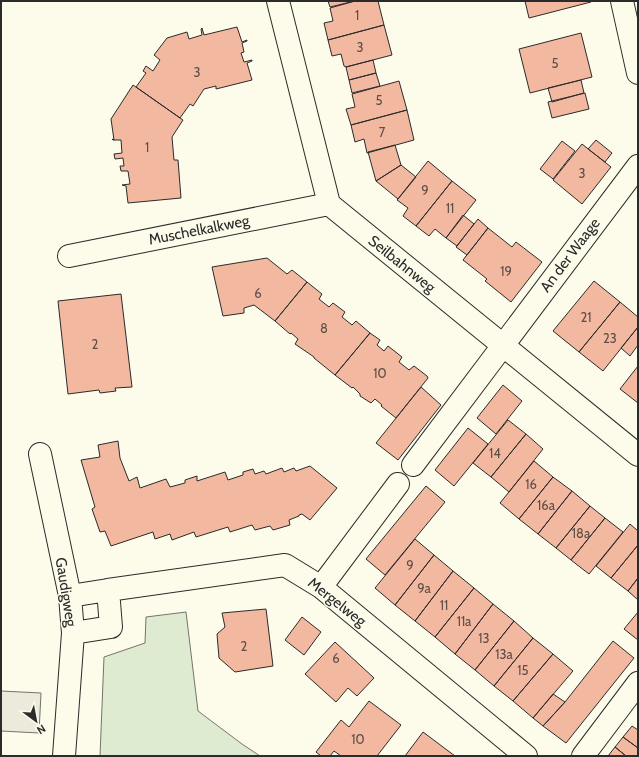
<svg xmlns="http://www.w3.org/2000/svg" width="639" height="757" viewBox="0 0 639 757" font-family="Cabin,sans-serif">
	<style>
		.green { fill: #deebd1; stroke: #74746e }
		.parking { fill: #eceadb; stroke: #74746e }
		.building { fill: #f2b8a0; stroke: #2b2b2b }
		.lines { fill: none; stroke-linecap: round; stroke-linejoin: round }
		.minor-casing { stroke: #2b2b2b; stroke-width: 24 }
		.minor { stroke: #fdfbea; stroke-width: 22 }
		.labels { text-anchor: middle; stroke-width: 3; stroke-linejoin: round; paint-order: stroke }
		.number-label { font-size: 13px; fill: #5d4e48 }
		.street-label { font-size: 15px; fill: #2b2b2b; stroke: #fdfbea }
	</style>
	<rect width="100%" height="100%" fill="#fdfbea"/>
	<path class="green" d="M186,612L198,711L242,744L260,756H100L104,657L145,643L146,617Z"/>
	<path class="parking" d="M1,691L41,693L39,733L1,731Z"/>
	<path class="building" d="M328,1H355L330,7Z
		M355,1H378L384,25L328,40L324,23L333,21L330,8Z
		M525,1H591V2L529,18Z
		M384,25L392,55L346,67L344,66L341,54L332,56L328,40Z
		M237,27L242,42L247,40V41L242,43L244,52L241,53L244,62L252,60V61L247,63L252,80L216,89V86L204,89L193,106L190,104L180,118L136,87L146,73L143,71L146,66L153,71L160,60L154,55L167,38L187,32L189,39L202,35L201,29L202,28L204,35Z
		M581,33L592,77L530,93L519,49Z
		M373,60L376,73L349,80L346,67Z
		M376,73L380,86L352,93L349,80Z
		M581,80L584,93L552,102L548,88Z
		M399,81L407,110L351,125L346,109L355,107L352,94Z
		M133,85L183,120L172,137L174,160H178L181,198L128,203L126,186L122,185L130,184L128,171H121L120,166H124L123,158L115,159L114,154L122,153L121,140H113L112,139L114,140L111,119Z
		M585,93L589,109L552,118L548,102Z
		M407,110L414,140L367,153L364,139L355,142L351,125Z
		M596,140L612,153L605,162L588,149Z
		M562,141L575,151L553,179L540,169Z
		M582,144L611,167L582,204L553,180Z
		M395,145L401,165L376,181L368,152Z
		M428,161L452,181L416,226L403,216L408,208L397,200Z
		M401,165L416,177L398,199L376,181Z
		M452,181L476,200L446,238L435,229L429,236L416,226Z
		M463,215L474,224L457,246L446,238Z
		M478,219L488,228L467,255L456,247Z
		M488,228L512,247L516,242L542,262L511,302L485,281L487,279L463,260Z
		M267,258L287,274L292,270L307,282L275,321L254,305L244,308V313L223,316L212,267Z
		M594,281L620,302L579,352L553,331Z
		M307,282L322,294L319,299L329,307L333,303L345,312L342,317L352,325L356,321L370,333L335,375L314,358V357L295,344L298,339L291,333L290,334L275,321Z
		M121,294L132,387L115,388L116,391L100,393L99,390L68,394L58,301Z
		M620,302L638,317V327L603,371L579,352Z
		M638,327V345L630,356L621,348Z
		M370,333L380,340L377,345L384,351L388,346L402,357L399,362L409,370L414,366L427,376L428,378L396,418L381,406L382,405L375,399L371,403L360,396V394L353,387L352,388L335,375Z
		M638,366V403L620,389Z
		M503,385L522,401L496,434L477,418Z
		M421,387L441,405L398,460L376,443Z
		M508,420L526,434L491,477L473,463Z
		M468,428L488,444L454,486L435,470Z
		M526,434L543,449L509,492L491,477Z
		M118,441L120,458L129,481L137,477L140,488L166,479L170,487L185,483V480L197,476V481L225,472L228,480L243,475V472L253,469L255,474L264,471L266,474L282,468L284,472L294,468L296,471L310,466L337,488L310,520L302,514L299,515V516L289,520L290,525L273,530L270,526L255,530L252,525L230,532L228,527L196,537L194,532L172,540L170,534L155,539L153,532L111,546L105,531L100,532L92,509L95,507L81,460L100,457L98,445Z
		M534,461L553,477L519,519L500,503Z
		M553,477L572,491L538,534L519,519Z
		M426,486L445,502L385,575L366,559Z
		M572,491L590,506L556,548L538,534Z
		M590,506L605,518L571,560L556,548Z
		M605,518L623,532L589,574L571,560Z
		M630,524L638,531V545L611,578L596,566Z
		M415,539L434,555L395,605L375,588Z
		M638,545V578L628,591L611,578Z
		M434,555L453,571L415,621L395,605Z
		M453,571L474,588L435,637L415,621Z
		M638,578V600L628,591Z
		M474,588L493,604L455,654L435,637Z
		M493,604L514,621L475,670L455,654Z
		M266,609L273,666L235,672L219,658L217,634L225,627L222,613Z
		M638,612V640L624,629Z
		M302,617L321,632L304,655L285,640Z
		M514,621L533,638L494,686L475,670Z
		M533,638L553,654L513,701L494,686Z
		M613,641L634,658L566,743L543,726L565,702Z
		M335,642L374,678L357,696L348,688L336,702L305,674Z
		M553,654L573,671L533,718L513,701Z
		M553,694L565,702L543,726L533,718Z
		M369,701L401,725L377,756H341L334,751L330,756H321L316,752L341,720L349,727Z
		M632,726L638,730V748L623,737Z
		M423,732L455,756H405Z
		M623,737L638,748V756H626L615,747Z
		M615,747L626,756H608Z"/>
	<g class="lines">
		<defs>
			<path id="minor" d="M278,1L329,204L638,455
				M622,1L638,73
				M69,256L329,204
				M40,454L70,596L73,633L64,756
				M413,465L638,166
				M321,587L398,484
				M70,596L108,590
				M73,633L111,627L108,590L285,565L321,587L526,756
				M583,756L638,683"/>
		</defs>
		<use href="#minor" class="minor-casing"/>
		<use href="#minor" class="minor"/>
	</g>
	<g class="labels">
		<g class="number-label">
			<text x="357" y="20">1</text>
			<text x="360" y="52">3</text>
			<text x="555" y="68">5</text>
			<text x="197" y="77">3</text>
			<text x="379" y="105">5</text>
			<text x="382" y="137">7</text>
			<text x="147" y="152">1</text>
			<text x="582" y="178">3</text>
			<text x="425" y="195">9</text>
			<text x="450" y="213">11</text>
			<text x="506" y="276">19</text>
			<text x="258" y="298">6</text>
			<text x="586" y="322">21</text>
			<text x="324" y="333">8</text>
			<text x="610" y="343">23</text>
			<text x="95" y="349">2</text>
			<text x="380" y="378">10</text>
			<text x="495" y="458">14</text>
			<text x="531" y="489">16</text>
			<text x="546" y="510">16a</text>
			<text x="581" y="538">18a</text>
			<text x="410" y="570">9</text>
			<text x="424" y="593">9a</text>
			<text x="444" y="610">11</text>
			<text x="464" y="626">11a</text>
			<text x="484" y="643">13</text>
			<text x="244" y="651">2</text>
			<text x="504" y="659">13a</text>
			<text x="336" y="663">6</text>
			<text x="523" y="675">15</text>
			<text x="358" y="744">10</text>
		</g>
		<g class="street-label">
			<text transform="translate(199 230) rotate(-11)" y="5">Muschelkalkweg</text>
			<text transform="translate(570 255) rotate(-53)" y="5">An der Waage</text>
			<text transform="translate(402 264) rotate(39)" y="5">Seilbahnweg</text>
			<text transform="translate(66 592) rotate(81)" y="5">Gaudigweg</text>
			<text transform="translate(337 602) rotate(38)" y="5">Mergelweg</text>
		</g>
	</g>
	<rect width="639" height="757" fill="none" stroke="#2b2b2b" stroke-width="4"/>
	<g transform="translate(36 721) rotate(148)" stroke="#fdfbea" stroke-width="3" paint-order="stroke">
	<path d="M0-3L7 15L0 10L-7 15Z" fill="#2b2b2b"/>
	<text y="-6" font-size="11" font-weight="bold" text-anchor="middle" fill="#2b2b2b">N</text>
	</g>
</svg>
